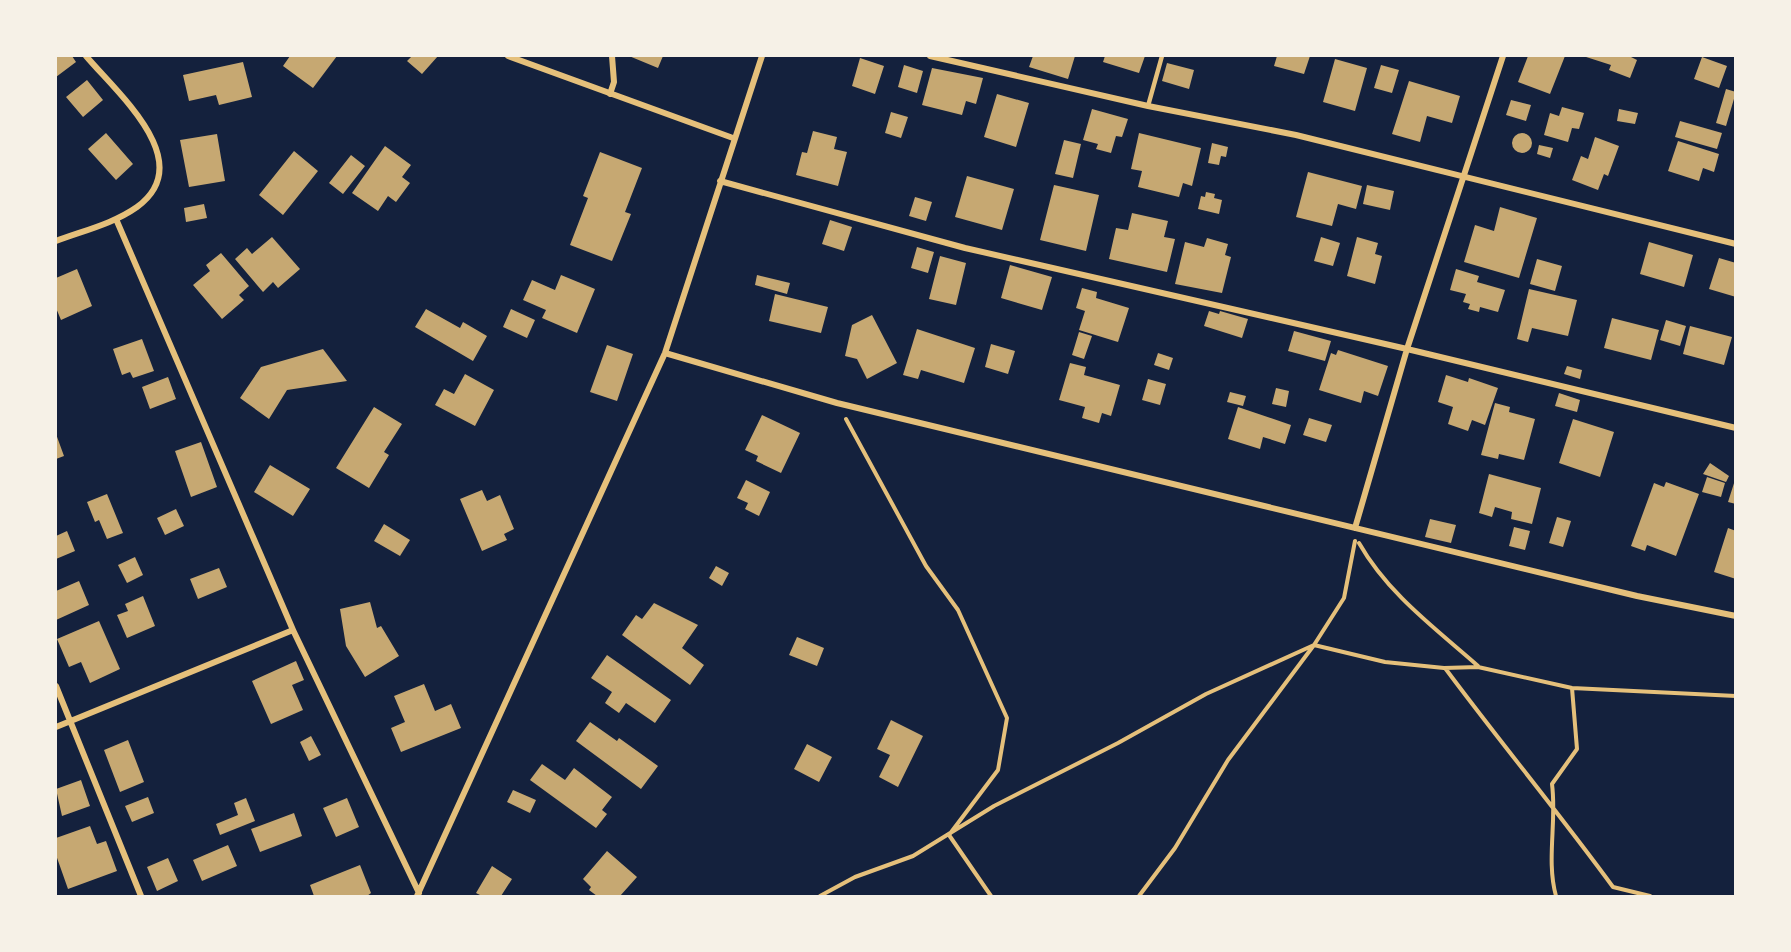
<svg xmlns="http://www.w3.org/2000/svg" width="1791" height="952" viewBox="0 0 1791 952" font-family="Manrope,sans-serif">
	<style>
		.building { fill: #c6a872 }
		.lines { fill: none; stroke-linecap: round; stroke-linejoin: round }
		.path { stroke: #e5c07b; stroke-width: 4 }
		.service { stroke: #e5c07b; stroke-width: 4.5 }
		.minor { stroke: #e5c07b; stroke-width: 6 }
	</style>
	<rect width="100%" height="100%" fill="#14213d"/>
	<path class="building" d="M56,56H72L76,62L56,77Z
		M290,56H337L313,88L283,66Z
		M412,56H438L422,74L407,61Z
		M629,56H663L658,68Z
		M1033,56H1075L1068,79L1029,67Z
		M1105,56H1145L1139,73L1103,62Z
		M1277,56H1310L1304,74L1274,66Z
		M1528,56H1565L1550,94L1518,82Z
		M1583,56H1629L1637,60L1630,78L1609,70L1611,65Z
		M1702,57L1727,66L1719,88L1694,79Z
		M860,58L884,66L875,94L852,86Z
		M1335,59L1367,68L1355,111L1323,102Z
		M243,62L252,97L219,105L216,95L189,101L183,75Z
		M1167,63L1194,70L1189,89L1162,81Z
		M904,65L923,71L917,93L898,87Z
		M1381,65L1399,70L1392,93L1374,88Z
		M932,68L983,78L976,104L966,101L962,115L922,105Z
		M87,80L103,100L83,117L66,97Z
		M1409,81L1460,96L1452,123L1427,116L1420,142L1392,134Z
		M1726,89L1736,92L1726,126L1716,123Z
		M997,94L1029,103L1016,147L984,137Z
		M1511,100L1531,105L1526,121L1506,115Z
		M1562,107L1584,113L1579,129L1572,128L1568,142L1544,135L1550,113L1559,116Z
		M1092,109L1128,119L1122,137L1116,136L1111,153L1096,149L1098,144L1083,140Z
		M1619,109L1638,113L1635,124L1617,121Z
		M891,112L908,117L901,138L885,133Z
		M1680,121L1722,133L1717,149L1675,137Z
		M813,131L837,137L834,149L847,152L838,186L796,175L802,152L807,153Z
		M1512 143a10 10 0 1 1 20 0a10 10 0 1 1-20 0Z
		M106,133L133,164L116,180L88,149Z
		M1139,133L1201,148L1192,186L1183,183L1179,197L1138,187L1142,171L1131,169Z
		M217,134L225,181L189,187L180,140Z
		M1595,137L1619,146L1608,176L1604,174L1598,190L1572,180L1581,156L1588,159Z
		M1064,140L1081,144L1073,178L1055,174Z
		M1678,141L1719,154L1714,172L1703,168L1699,181L1668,171Z
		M1212,143L1228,147L1226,157L1221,156L1219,165L1208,163Z
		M1539,145L1553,148L1550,158L1537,154Z
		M385,146L411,165L402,177L410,183L396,202L388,196L378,211L352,193Z
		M294,151L318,171L283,215L259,195Z
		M600,152L642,168L625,212L631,214L612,261L570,245L588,198L583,196Z
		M351,155L365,166L343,194L329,183Z
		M1308,172L1362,186L1356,209L1338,204L1332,226L1296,217Z
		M967,176L1014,189L1002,230L955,217Z
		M1054,185L1099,195L1086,251L1040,240Z
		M1367,185L1394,191L1390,210L1363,204Z
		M1206,192L1215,194L1214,198L1222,200L1219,214L1198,209L1201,196L1205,197Z
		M915,197L932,202L926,221L909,216Z
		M204,204L207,218L186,222L184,208Z
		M1500,207L1537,218L1519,278L1464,262L1475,225L1494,231Z
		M1132,213L1168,221L1164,237L1175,239L1167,272L1109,259L1116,228L1128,230Z
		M830,220L852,227L844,251L822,244Z
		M272,237L300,269L278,288L273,282L263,292L235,259L247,248L252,254Z
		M1321,237L1340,243L1333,266L1314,261Z
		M1357,237L1378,243L1375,254L1382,256L1375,284L1347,276Z
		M1207,238L1228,244L1225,255L1231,257L1222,293L1175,284L1185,242L1204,247Z
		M1649,242L1693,255L1684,287L1640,274Z
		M917,247L934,252L928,273L911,268Z
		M221,253L249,286L239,295L244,300L222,319L193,285L210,271L206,265Z
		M940,256L966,263L956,305L929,299Z
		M1719,258L1736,263V297L1709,289Z
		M1537,259L1562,266L1555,291L1530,284Z
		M1010,265L1052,277L1042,310L1001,298Z
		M77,269L92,306L61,320L56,308V278Z
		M1456,269L1479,276L1477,282L1505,290L1498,312L1480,307L1479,312L1468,309L1470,304L1463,302L1466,294L1450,290Z
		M561,275L595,289L577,333L542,318L546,310L523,300L532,280L555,290Z
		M757,275L790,283L787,294L755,285Z
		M1082,288L1097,292L1096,298L1129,308L1118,342L1079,330L1085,311L1076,308Z
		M1529,289L1577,300L1568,336L1532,328L1528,342L1517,339Z
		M775,294L828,307L821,333L769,321Z
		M426,309L460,328L463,322L487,336L473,361L415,327Z
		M511,309L535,320L527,338L503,327Z
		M1209,311L1219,314L1220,311L1248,319L1242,338L1204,326Z
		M872,315L897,363L867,379L857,359L845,356L852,325Z
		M1612,318L1659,330L1651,360L1604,348Z
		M1666,320L1686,326L1680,346L1660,340Z
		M1690,326L1732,337L1724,365L1683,354Z
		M917,329L975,348L964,383L921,370L918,379L903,375Z
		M1294,331L1331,341L1325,361L1288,351Z
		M1079,332L1092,336L1084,359L1072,355Z
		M142,339L154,371L133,378L130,372L122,375L113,349Z
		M991,344L1015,351L1008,374L985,367Z
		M607,345L633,354L617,401L590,392Z
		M323,349L347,381L287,390L269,419L240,398L261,367Z
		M1338,350L1388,366L1378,396L1364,391L1361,403L1319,390L1331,353L1336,355Z
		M1158,353L1173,358L1169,370L1154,365Z
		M1070,363L1086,367L1084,375L1120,385L1111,416L1102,413L1099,423L1082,418L1085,407L1059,400Z
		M1567,366L1582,370L1580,379L1564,374Z
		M465,374L494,390L475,426L435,405L444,389L454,394Z
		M1446,375L1468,382L1469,378L1498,388L1485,425L1472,420L1468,431L1448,424L1453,407L1438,402Z
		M168,377L176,399L150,409L142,387Z
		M1148,379L1166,384L1160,405L1142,400Z
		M1276,388L1289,391L1286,407L1272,404Z
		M1230,392L1246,396L1243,406L1227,402Z
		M1559,393L1580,400L1577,412L1555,406Z
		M1495,403L1510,407L1509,412L1535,419L1524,460L1499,454L1498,459L1481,455Z
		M374,407L402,424L384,452L389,455L369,488L336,468Z
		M1238,407L1291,425L1285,444L1263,437L1260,449L1228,439Z
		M762,415L800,433L781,473L756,461L758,456L745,450Z
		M1309,418L1332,425L1326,442L1303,435Z
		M1573,419L1614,432L1600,477L1559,463Z
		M56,434L64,456L56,459Z
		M201,442L217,487L191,497L175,451Z
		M1710,463L1729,476L1726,482L1703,474Z
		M270,465L310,489L293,516L254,492Z
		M1489,474L1541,488L1532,524L1511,519L1512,512L1495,507L1492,517L1479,513Z
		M1707,477L1725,483L1721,497L1702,492Z
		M746,480L770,492L759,516L745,509L748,503L737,498Z
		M1735,480H1736V504L1728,502Z
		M1666,482L1699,494L1676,556L1647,545L1645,551L1631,546L1654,483L1664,487Z
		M482,490L487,501L500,495L514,529L504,534L507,540L482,551L460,499Z
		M107,494L123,533L107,539L99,520L95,522L87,502Z
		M176,509L184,526L165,535L157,518Z
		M1557,517L1571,521L1563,547L1549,543Z
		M1430,519L1456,525L1451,543L1425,537Z
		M384,524L410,540L400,556L374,541Z
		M1514,527L1530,531L1525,550L1509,546Z
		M1728,528L1736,531V579L1714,572Z
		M67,531L75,551L56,559V536Z
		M135,557L143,575L127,583L118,565Z
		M716,566L729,573L722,586L709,578Z
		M219,568L227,587L198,599L190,579Z
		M79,581L89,605L56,620V591Z
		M143,596L155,626L127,638L117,615L128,611L125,604Z
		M370,602L377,628L381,626L399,656L365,677L346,646L340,609Z
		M654,603L698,625L682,648L704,665L690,685L622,635L636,615L642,619Z
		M99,621L120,669L90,683L81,662L69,667L57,639Z
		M797,637L824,648L817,666L789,655Z
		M607,655L671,700L655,723L626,703L619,713L605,703L612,692L591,678Z
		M296,661L304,680L292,685L303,710L271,724L252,681Z
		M424,684L435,711L451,704L461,728L401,752L391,728L405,722L394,696Z
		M891,720L923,736L898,787L879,777L890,755L877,749Z
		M590,722L617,741L619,738L658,766L641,789L576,741Z
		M311,736L321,755L309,761L300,742Z
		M128,740L144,782L120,792L104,750Z
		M807,744L832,757L819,782L794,769Z
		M542,764L565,780L574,768L612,797L602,810L607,814L596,828L530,780Z
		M81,780L90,806L62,816L56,789Z
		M513,790L536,800L530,813L507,802Z
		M148,797L154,813L132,822L125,806Z
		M246,798L255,821L220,835L216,824L238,815L234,803Z
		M347,798L359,827L336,837L323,808Z
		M294,813L302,836L260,852L251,829Z
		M90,826L97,844L106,841L117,871L68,889L56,855V838Z
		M228,845L237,866L202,881L193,860Z
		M607,851L637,877L620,896H597L589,890L591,887L583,879Z
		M168,858L178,881L157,891L147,867Z
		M360,865L371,893L367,896H314L310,885Z
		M492,866L512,879L501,896H482L476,893Z"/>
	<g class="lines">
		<path class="path" d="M846,419L926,566L958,610L1007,718L998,770L949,835L991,896
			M1359,543C1388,594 1435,628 1478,666
			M1445,668C1500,742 1559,813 1613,887L1650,896
			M820,896L855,877L913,856L994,806L1118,743L1206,694L1314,645L1385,662L1444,668L1478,667L1572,688L1736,696
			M1139,896L1175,848L1228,760L1314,645L1344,598L1355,541
			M1556,896C1546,860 1557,822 1552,784L1577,749L1572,688"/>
		<path class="service" d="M1148,106L1162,56"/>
		<path class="minor" d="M508,56L733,138
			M930,56L1148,106L1296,135L1736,244
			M610,94L614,82L612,56
			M720,181L965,248L1407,349L1736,428
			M116,219L293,630
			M56,241C82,231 113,224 137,207C199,162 117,93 86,56
			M665,353L837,403L1637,596L1736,616
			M1355,528L1407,349L1503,56
			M56,686L141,896
			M56,727L293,630L419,893
			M417,896L665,353L762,56"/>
	</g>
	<rect width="1791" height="952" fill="none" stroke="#f6f1e7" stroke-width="114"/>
</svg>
